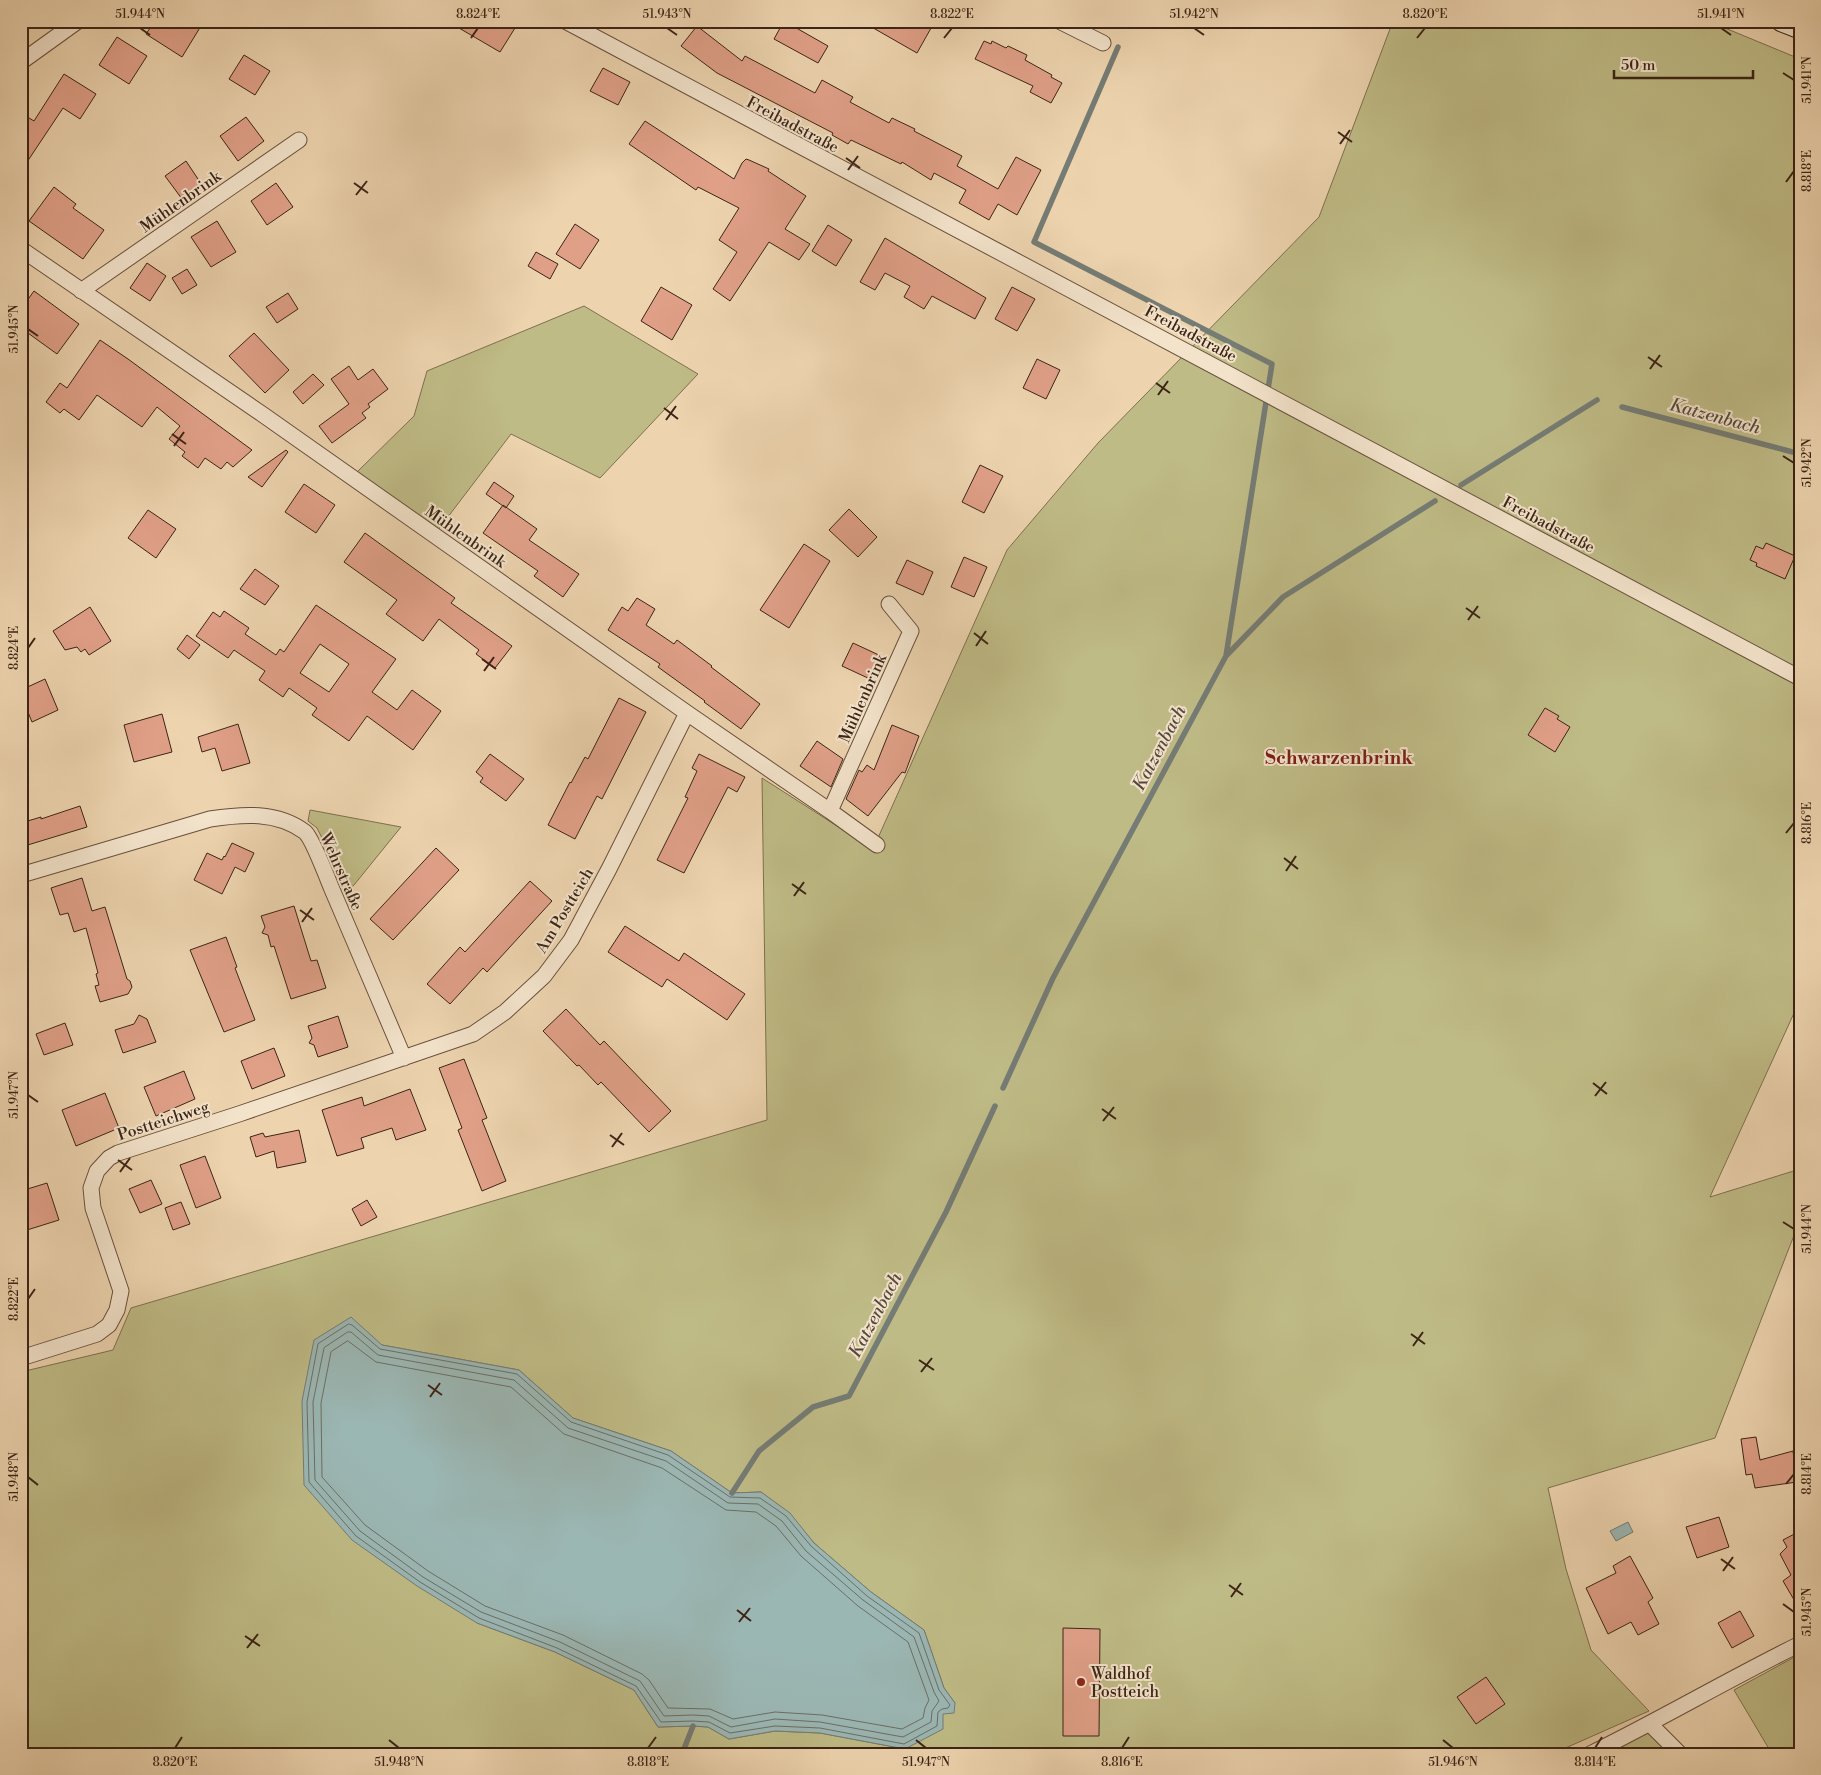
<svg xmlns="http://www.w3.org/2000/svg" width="1821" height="1775" viewBox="0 0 1821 1775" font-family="'Libre Bodoni',serif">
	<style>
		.green { fill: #bfbb86; stroke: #7e704e; fill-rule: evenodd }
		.water { fill: #9bb7b4; stroke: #757c75 }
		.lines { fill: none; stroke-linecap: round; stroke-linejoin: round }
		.shore { stroke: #6c6e65; stroke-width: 1 }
		.stream { stroke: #757c75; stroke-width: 5.5 }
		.building { fill: #e0a088; stroke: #3c2416; fill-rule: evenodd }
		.street-casing { stroke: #68503c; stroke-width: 17 }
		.secondary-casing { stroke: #3c2416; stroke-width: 23 }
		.street { stroke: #f3e3cb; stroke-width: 15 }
		.secondary { stroke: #f3e3cb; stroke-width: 21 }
		.ticks { fill: none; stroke: #3c2416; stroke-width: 2 }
		.poi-dot { fill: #8f2418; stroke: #f3e3cb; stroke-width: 2 }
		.labels { text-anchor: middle; stroke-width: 4; stroke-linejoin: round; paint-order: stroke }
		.street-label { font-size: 16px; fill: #3c2416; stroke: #f3e3cb }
		.poi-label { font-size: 16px; fill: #3c2416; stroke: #f3e3cb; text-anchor: start }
		.water-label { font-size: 18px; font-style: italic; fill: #54493e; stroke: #f3e3cb }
		.quarter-label { font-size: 19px; font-weight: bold; fill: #7a1f14; stroke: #f3e3cb }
		.neatline { fill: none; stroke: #3c2416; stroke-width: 2 }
		.ticks-label { font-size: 12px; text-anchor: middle; fill: #3c2416 }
	</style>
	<rect width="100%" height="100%" fill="#edd4af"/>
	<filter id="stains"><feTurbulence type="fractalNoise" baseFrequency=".004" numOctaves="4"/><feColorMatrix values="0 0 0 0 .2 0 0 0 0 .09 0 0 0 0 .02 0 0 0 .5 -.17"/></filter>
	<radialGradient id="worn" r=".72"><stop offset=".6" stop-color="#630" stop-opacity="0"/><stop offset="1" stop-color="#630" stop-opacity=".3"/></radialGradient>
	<path class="green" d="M1393,21H1708L1800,59V1000L1710,1197L1800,1169V1220L1715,1438L1548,1488L1566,1569L1591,1650L1649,1711L1552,1754H21V1372L113,1350L131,1308L767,1120L762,778L873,849L1007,550L1098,443L1319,217ZM382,1345L519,1370L573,1418L671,1451L732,1493L761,1492L789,1513L814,1543L871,1592L924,1630L944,1688L955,1703L905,1749L820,1733L775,1731L729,1739L708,1727L693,1726L658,1727L634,1690L555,1652L477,1623Z
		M584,306L698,374L600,478L511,434L438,530L356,473L414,416L427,371Z
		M310,810L401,827L354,885L348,890L317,828L308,821Z
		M1800,1654V1754H1772L1734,1690Z
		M1656,1725L1690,1754H1603Z"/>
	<path class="water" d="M351,1317L382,1345L519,1370L573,1418L671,1451L732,1493L761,1492L790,1513L814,1543L871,1592L924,1630L944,1688L955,1703L954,1713L943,1714V1729L905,1749L820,1733L775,1731L729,1739L708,1727L693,1726L658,1727L634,1690L555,1652L477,1623L417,1586L352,1540L304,1485L302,1401L314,1340Z
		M1628,1522L1633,1532L1616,1541L1610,1531Z"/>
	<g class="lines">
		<path class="shore" d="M349,1324L352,1325L380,1349L517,1374L571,1422L668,1455L730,1497L760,1498L786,1516L811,1546L867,1596L919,1633L939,1690L950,1705L948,1708L942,1709L938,1712L937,1726L904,1744L820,1728L775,1726L730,1733L709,1722L693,1721L661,1722L636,1686L557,1648L479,1618L420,1582L356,1536L309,1482L307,1402L318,1344Z
			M348,1332H351L378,1355L514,1380L568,1428L666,1461L728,1503L758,1504L782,1521L806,1551L863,1600L914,1637L934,1692L939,1701L932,1711L931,1722L903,1737L820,1722L775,1719L731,1727L709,1716L693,1715L664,1716L640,1681L560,1642L481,1612L423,1577L360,1531L315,1480L313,1402L324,1348Z
			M348,1341L376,1362L511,1387L564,1434L662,1468L726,1510L756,1512L776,1526L801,1556L858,1606L908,1642L929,1700L925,1708L923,1718L902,1729L822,1715L775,1712L733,1719L710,1709L668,1708L649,1680L642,1674L563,1635L485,1606L428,1571L365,1525L322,1477L321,1403L331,1352Z"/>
		<path class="stream" d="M1118,47L1034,242L1272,364L1226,656
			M1622,407L1800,454
			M1461,485L1597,400
			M1003,1088L1053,978L1226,656L1283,597L1435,501
			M732,1493L759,1451L813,1407L849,1396L946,1212L995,1106
			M682,1754L693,1726"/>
	</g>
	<path class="building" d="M155,21H204L182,57L146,34Z
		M447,21H503L515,28L500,52Z
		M784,21L828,46L818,63L774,39Z
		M861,21H935L917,53Z
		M697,26L742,61L745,56L815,93L822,80L853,97L850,102L889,123L892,118L915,129L914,131L962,156L957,166L998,189L1016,157L1041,170L1017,215L998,204L989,220L959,203L966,190L934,173L931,180L902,162L901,164L851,140L848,144L832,135L833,133L717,73L681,46Z
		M117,37L147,56L129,84L99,65Z
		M984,41L991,44L992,41L1006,48L1008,46L1027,55L1025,60L1052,75L1051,77L1062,83L1051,103L1030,92L1033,86L975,59Z
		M244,55L270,71L255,95L229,79Z
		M603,68L630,82L618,105L590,91Z
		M64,74L96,94L80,119L63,108L21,171V113L34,121Z
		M246,117L264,141L238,161L220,136Z
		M645,121L734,179L742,163L746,159L749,160L769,169L768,171L806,196L785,229L810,244L799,260L769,242L730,301L713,289L737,252L719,240L739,208L698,187L696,190L629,144Z
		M186,161L202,185L182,199L165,176Z
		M276,183L293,207L267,225L251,201Z
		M54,187L76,204L73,208L104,230L83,259L29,221Z
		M217,221L236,252L211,267L191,237Z
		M575,224L599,240L580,269L556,254Z
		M828,225L852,240L836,266L812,251Z
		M885,238L986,298L975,319L932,296L924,309L904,297L910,286L885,273L875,290L860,282Z
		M536,252L558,264L550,279L528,266Z
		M147,263L166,276L150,301L130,288Z
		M187,269L197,285L182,294L172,278Z
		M661,287L692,305L672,340L641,321Z
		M1012,287L1035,299L1017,331L995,319Z
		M34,291L79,324L57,354L21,328V309Z
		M288,293L298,309L277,323L266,307Z
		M254,333L289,370L265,393L229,356Z
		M100,340L128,359L252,450L233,467L227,462L221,469L205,458L198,468L182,456L185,452L169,439L180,426L157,407L142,427L97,395L79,420L64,409L60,413L46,402L60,383L67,388Z
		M1037,359L1060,370L1046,399L1023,388Z
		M349,366L358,380L373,369L388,389L368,404L370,407L362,413L366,418L332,443L319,426L349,404L331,379Z
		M313,374L324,385L303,404L293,392Z
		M286,450L288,452L262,487L248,477Z
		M980,465L1003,476L984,513L962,502Z
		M494,482L514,496L506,508L486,494Z
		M304,484L335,505L316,533L285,512Z
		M503,505L537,529L529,540L579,574L563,597L534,576L538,571L483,533Z
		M849,509L877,537L858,557L829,530Z
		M148,510L176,529L156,558L128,538Z
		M365,533L455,598L451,603L512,646L495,668L476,654L479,650L439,619L423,641L386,614L397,600L344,562Z
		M1766,543L1795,556L1785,579L1756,566L1757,563L1750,560L1756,546L1763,549Z
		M804,544L830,561L789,628L760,610Z
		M964,557L987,567L974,597L951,587Z
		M907,560L933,572L923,595L896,583Z
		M255,569L279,586L265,605L240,589Z
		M637,598L655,609L646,625L674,644L677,640L712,666L711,667L760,704L741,729L704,702L705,701L658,667L660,664L608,630L622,607L628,611Z
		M316,605L396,659L372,692L397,710L412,690L441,711L413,750L367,716L349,741L312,715L317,708L289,688L283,697L259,680L265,671L234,650L228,658L196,636L213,612L220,617L224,611L249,628L245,634L276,655L280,649L284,652ZM320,644L349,664L329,692L300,673Z
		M90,607L111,641L89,655L85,649L81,652L77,647L65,650L53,631Z
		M187,635L200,645L189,659L177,649Z
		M853,643L881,656L870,679L842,666Z
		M45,679L58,710L32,722L21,695V690Z
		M619,698L646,712L602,799L597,796L575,839L548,825L570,782L571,783L585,757L588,759Z
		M1545,708L1559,716L1557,719L1570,727L1555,752L1528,735Z
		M162,714L172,752L134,762L124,725Z
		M238,724L250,763L222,771L215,748L202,752L198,737Z
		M892,725L919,736L905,773L902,772L868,816L846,799L859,770L862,772L867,765L874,770Z
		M817,741L843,759L831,787L800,766Z
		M490,754L524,779L506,801L480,782L483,778L476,772Z
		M699,754L745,777L737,792L728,787L684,873L657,860L688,798L685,797L697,771L692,768Z
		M80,806L87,827L21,847V823L41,817V819Z
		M232,843L254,853L245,872L235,867L222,894L194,880L207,853L222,860L224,856L225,857Z
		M436,848L459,870L393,940L370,919Z
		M82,878L92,911L105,907L127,979L130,981L132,987L128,994L100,1002L95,986L99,985L96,974L98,973L86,928L74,932L68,913L60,915L51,888Z
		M530,881L552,901L487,972L483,968L450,1004L427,984L460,947L465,952Z
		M294,906L311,961L317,960L326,988L291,999L274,946L271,947L268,935L262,933L265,927L261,916Z
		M625,926L679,961L684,953L745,994L727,1020L667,979L662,987L608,952Z
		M226,937L237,967L235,968L255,1020L224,1032L190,950Z
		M566,1009L600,1045L604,1041L671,1111L649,1132L601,1082L598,1085L579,1065L577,1066L543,1031Z
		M139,1015L147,1019L156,1042L123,1053L115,1030L134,1024Z
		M338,1016L348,1047L318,1057L314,1045L309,1043L312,1038L308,1026Z
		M65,1023L73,1045L44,1055L36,1034Z
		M274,1048L285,1076L252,1089L241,1061Z
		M464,1059L487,1118L482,1120L506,1181L482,1191L458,1130L462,1128L439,1068Z
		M184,1071L195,1099L156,1116L144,1087Z
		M410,1089L426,1130L396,1140L392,1128L361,1138L364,1148L337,1156L322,1110L362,1097L364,1106Z
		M105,1093L119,1128L76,1146L62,1110Z
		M299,1130L306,1162L277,1168L274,1151L256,1157L250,1137L263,1133L265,1137Z
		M205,1156L221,1198L196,1208L180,1165Z
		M151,1180L162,1204L140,1213L129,1189Z
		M47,1183L59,1220L27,1230L21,1213V1191Z
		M367,1200L377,1217L361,1226L352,1209Z
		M181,1202L190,1224L173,1230L165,1208Z
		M1756,1437L1760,1460L1793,1451L1797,1482L1755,1488L1752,1474L1746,1475L1741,1439Z
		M1719,1517L1729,1547L1697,1558L1686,1527Z
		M1800,1531V1610L1783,1581L1791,1575L1780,1554L1787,1547L1783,1540Z
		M1630,1556L1653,1598L1648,1602L1659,1624L1638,1635L1631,1622L1608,1634L1586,1588L1616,1573L1613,1566Z
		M1740,1611L1754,1636L1732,1648L1718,1623Z
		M1063,1628L1100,1629L1099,1736H1063Z
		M1486,1677L1505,1704L1476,1724L1457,1697Z"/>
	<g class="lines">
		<defs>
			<path id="street" d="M565,21L1800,678
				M1059,21L1103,43
				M21,62L78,21
				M21,249L262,414L687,713L830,811L877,845
				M81,291L299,140
				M830,811L911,631L889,604
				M21,875L210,819C242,814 277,811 305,832C312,838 327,877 331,887C355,944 380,1001 404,1058
				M21,1358L97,1334L109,1325L117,1310L121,1291L93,1208L91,1188L97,1171L109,1158L118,1153L239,1114L473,1034L505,1012L544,976L571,940L609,869L687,713
				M1650,1724L1680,1754
				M1590,1754C1661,1719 1729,1679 1800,1644"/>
			<path id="secondary" d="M1782,21L1800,28"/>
		</defs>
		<use href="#street" class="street-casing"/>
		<use href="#secondary" class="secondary-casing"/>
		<use href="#street" class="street"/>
		<use href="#secondary" class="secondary"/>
	</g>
	<path class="ticks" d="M140,28L150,35M667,28L677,35M1194,28L1204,35M1721,28L1731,35M471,38L478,28M944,38L952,28M1417,38L1425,28M1783,73L1794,80M1338,132L1352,142M1340,144L1350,130M846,158L860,168M848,170L858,156M1786,182L1794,171M354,183L368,193M356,195L367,181M28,329L38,336M1648,357L1662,367M1650,369L1660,355M1156,383L1170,393M1158,395L1168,381M664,408L678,419M666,420L676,406M172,434L186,444M174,446L184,432M1783,456L1794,463M1466,608L1480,618M1468,620L1478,606M974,633L988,644M976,646L986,631M28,648L35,638M482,659L496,669M484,671L494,657M1786,833L1794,823M1284,858L1298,869M1286,871L1296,856M792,884L806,894M794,896L804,882M300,910L314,920M302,922L312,908M1593,1083L1607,1094M28,1095L38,1102M1595,1096L1606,1082M1102,1109L1116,1119M1103,1121L1114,1107M610,1135L624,1145M612,1147L622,1133M118,1160L132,1170M120,1172L130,1158M1783,1222L1794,1229M28,1299L35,1289M1411,1334L1425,1344M1413,1346L1423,1332M919,1360L934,1370M921,1372L932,1358M428,1385L442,1395M430,1397L440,1383M28,1477L38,1485M1786,1484L1794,1474M1721,1559L1735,1569M1723,1571L1733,1557M1229,1585L1243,1595M1231,1597L1241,1583M1783,1604L1794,1612M737,1610L751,1621M739,1622L750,1608M245,1636L260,1646M247,1648L258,1634M389,1740L399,1748M916,1740L926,1748M1443,1740L1453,1748M175,1748L182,1737M648,1748L656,1737M1122,1748L1129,1737M1595,1748L1602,1737"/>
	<circle class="poi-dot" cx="1081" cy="1682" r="5"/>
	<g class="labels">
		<g class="street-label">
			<text transform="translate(793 124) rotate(28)" y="6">Freibadstraße</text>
			<text transform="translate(180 201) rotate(-35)" y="6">Mühlenbrink</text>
			<text transform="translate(1191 333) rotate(28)" y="6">Freibadstraße</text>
			<text transform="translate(1549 524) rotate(28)" y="6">Freibadstraße</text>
			<text transform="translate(466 536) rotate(35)" y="6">Mühlenbrink</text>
			<text transform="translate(862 698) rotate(-66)" y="6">Mühlenbrink</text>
			<text transform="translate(342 871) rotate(66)" y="6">Wehrstraße</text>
			<text transform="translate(564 910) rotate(-59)" y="6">Am Postteich</text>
			<text transform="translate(163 1120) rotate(-18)" y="6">Postteichweg</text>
		</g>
		<g class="poi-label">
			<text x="1091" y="1679">Waldhof<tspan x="1091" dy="18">Postteich</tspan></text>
		</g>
		<g class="water-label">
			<text transform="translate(1715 416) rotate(15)" y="6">Katzenbach</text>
			<text transform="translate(1159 748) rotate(-62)" y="6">Katzenbach</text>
			<text transform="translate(875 1315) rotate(-62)" y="6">Katzenbach</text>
		</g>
		<g class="quarter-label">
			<text x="1339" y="764">Schwarzenbrink</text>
		</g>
	</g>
	<rect width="1821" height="1775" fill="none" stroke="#edd4af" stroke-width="55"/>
	<path d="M1614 70v8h139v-8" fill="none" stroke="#3c2416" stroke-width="2.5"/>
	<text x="1621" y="70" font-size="15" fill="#3c2416" stroke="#f3e3cb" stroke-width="4" paint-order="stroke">50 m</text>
	<rect x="28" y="28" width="1766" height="1720" class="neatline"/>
	<g class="ticks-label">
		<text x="140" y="18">51.944°N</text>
		<text x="478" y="18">8.824°E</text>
		<text x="667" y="18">51.943°N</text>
		<text x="952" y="18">8.822°E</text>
		<text x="1194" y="18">51.942°N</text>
		<text x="1425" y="18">8.820°E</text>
		<text x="1721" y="18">51.941°N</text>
		<text transform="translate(1807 80) rotate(-90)" y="4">51.941°N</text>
		<text transform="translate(1807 171) rotate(-90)" y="4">8.818°E</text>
		<text transform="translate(14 329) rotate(-90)" y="4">51.945°N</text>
		<text transform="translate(1807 463) rotate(-90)" y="4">51.942°N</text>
		<text transform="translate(14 648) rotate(-90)" y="4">8.824°E</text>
		<text transform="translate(1807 823) rotate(-90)" y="4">8.816°E</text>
		<text transform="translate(14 1095) rotate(-90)" y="4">51.947°N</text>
		<text transform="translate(1807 1229) rotate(-90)" y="4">51.944°N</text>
		<text transform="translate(14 1299) rotate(-90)" y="4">8.822°E</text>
		<text transform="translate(1807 1474) rotate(-90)" y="4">8.814°E</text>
		<text transform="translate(14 1477) rotate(-90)" y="4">51.948°N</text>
		<text transform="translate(1807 1612) rotate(-90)" y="4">51.945°N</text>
		<text x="175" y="1766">8.820°E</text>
		<text x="399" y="1766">51.948°N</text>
		<text x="648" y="1766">8.818°E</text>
		<text x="926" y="1766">51.947°N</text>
		<text x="1122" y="1766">8.816°E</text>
		<text x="1453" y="1766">51.946°N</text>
		<text x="1595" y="1766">8.814°E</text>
	</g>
	<rect width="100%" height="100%" filter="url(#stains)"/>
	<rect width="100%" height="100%" fill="url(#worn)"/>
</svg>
